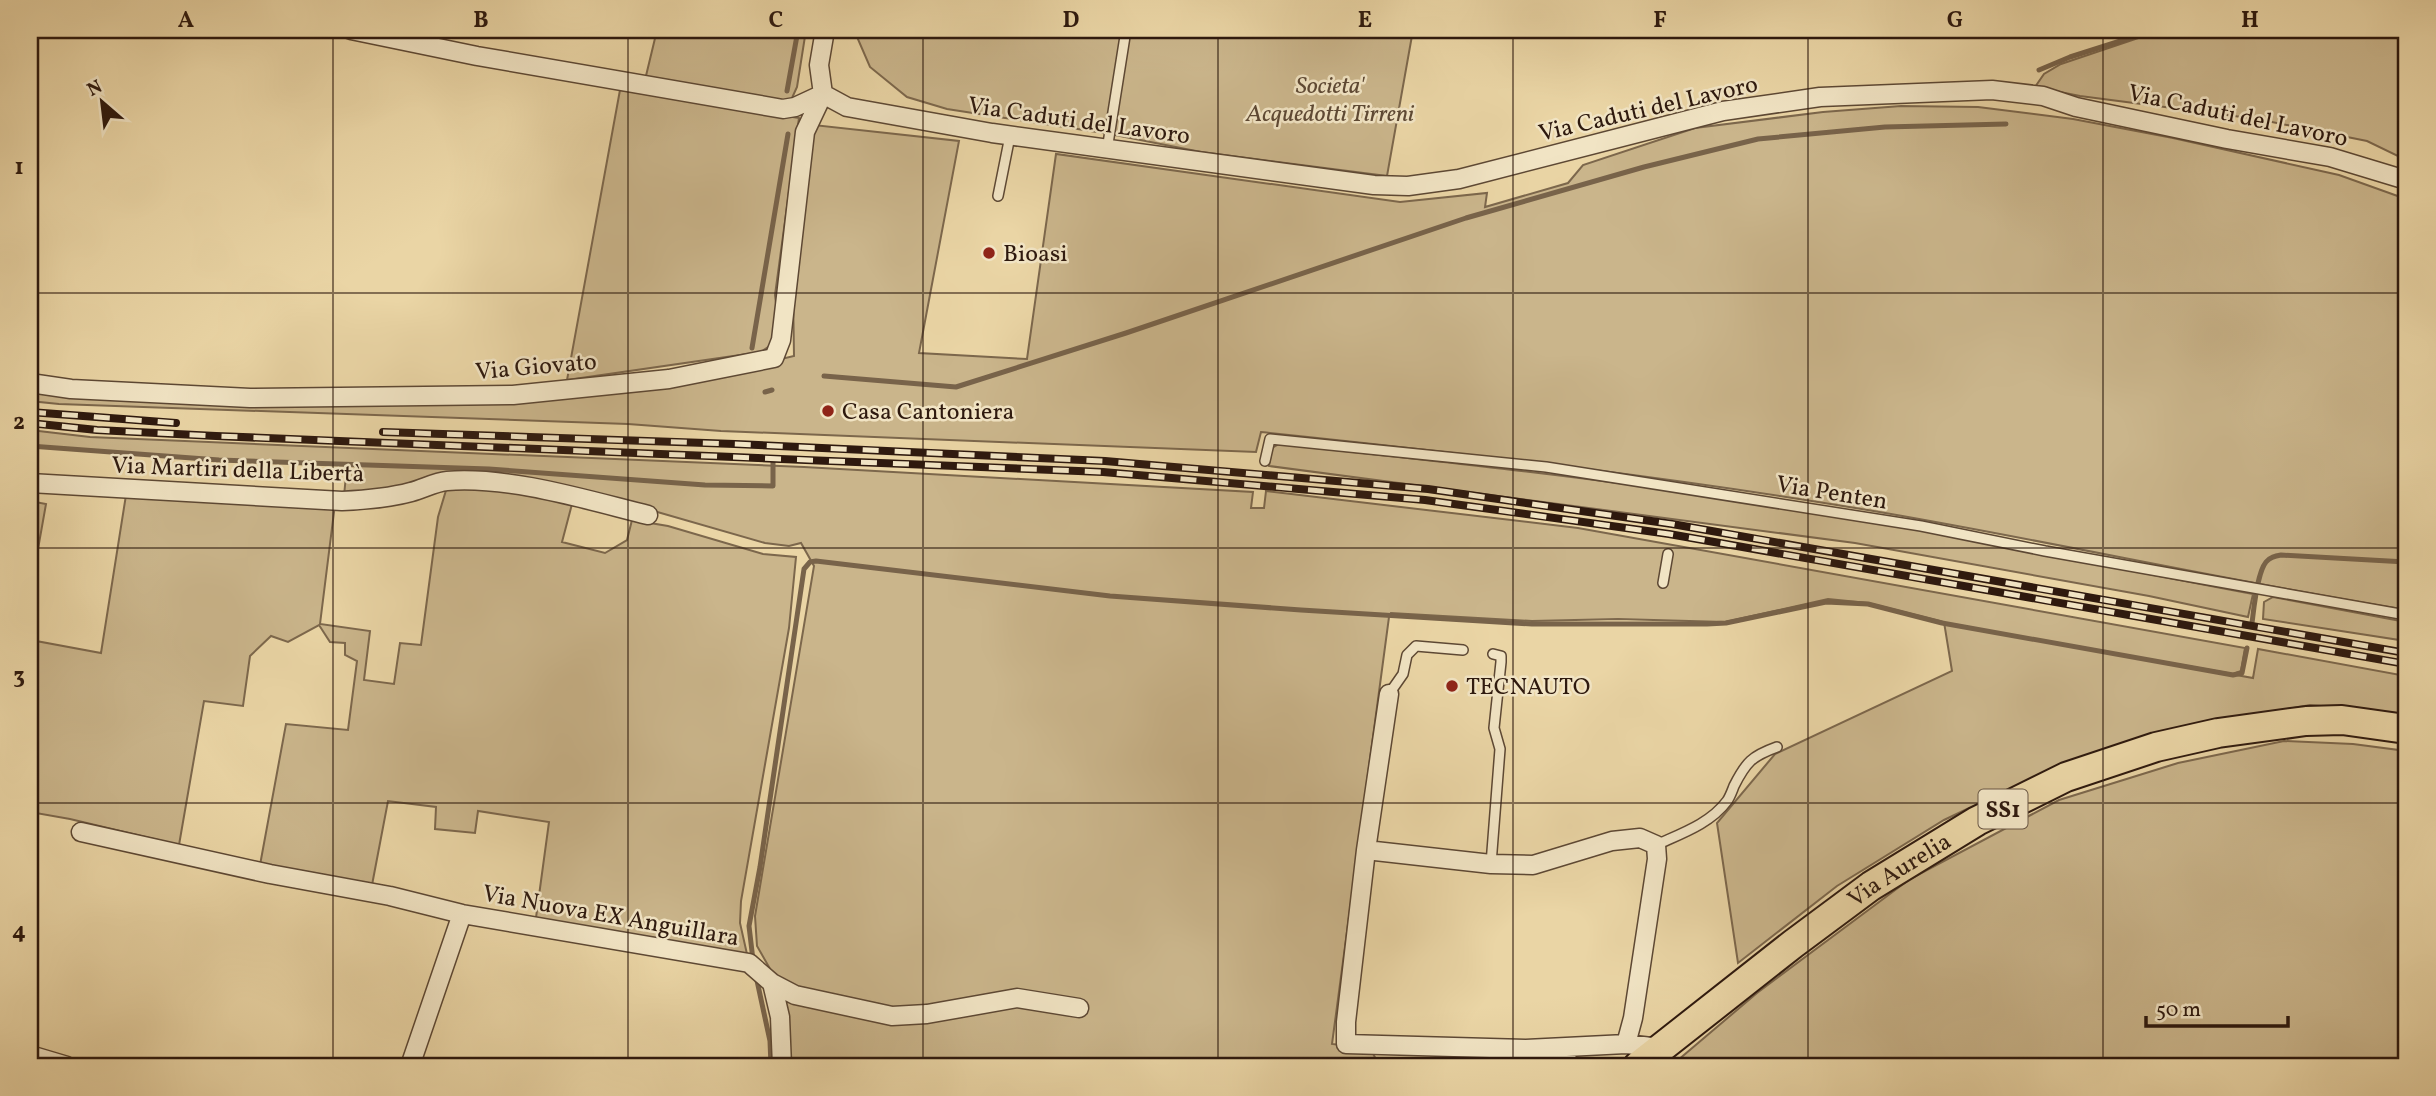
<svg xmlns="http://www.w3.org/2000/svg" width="2436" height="1096" viewBox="0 0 2436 1096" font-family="Vollkorn,serif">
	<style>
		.green { fill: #cab58b; stroke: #7c674c; stroke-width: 2 }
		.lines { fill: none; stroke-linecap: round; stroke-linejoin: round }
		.stream { stroke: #78634a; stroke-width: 5 }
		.lane-casing { stroke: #5d4834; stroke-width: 12 }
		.street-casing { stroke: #5d4834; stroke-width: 21 }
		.primary-casing { stroke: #2e190e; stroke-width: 32 }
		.lane { stroke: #f1e4c4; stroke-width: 9 }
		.street { stroke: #f1e4c4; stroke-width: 18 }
		.primary { stroke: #ead5a5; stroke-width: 28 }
		.rail-casing { stroke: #2e190e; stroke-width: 8 }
		.rail { stroke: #f1e4c4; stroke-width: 5; stroke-dasharray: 16; stroke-linecap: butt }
		.grid { fill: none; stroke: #2e190e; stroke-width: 2; stroke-opacity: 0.55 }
		.poi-dot { fill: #8f2418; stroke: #f1e4c4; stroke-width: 2.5 }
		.labels { text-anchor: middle; stroke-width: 5; stroke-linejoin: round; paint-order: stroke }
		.shield { fill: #f1e4c4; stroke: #685645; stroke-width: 2 }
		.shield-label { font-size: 23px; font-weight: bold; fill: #2e190e }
		.park-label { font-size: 24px; font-style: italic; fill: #5d4834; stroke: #f1e4c4 }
		.street-label { font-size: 24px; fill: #2e190e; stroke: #f1e4c4 }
		.poi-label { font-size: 24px; fill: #2e190e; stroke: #f1e4c4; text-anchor: start }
		.neatline { fill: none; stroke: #2e190e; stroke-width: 2.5 }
		.grid-label { font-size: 23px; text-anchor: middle; font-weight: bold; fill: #2e190e }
	</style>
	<rect width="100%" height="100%" fill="#ead5a5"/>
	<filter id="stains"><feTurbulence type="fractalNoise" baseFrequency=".00286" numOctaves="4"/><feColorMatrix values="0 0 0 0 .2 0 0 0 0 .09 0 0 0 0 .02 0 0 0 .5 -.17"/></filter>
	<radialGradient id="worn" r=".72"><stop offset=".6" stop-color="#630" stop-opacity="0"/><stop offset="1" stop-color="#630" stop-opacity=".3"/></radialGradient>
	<path class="green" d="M657,30H806L797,87L792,98L782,104L645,80Z
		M854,30H1413L1387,176L1201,152L1110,134L947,109L907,97L870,67Z
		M2162,30H2406V160L2367,141L2257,119L2080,96L2035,87L2044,74L2061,64Z
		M620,90L799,118L775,295L778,320L774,343L761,352L567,380Z
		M1901,106L1978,107L2073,119L2173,138L2339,175L2406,199V610C2234,582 2063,544 1891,514C1682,478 1472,454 1261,432L1256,452L721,431L628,424L59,404L30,401V388L249,403L701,378L794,356L793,290L814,125L959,141L919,353L1027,359L1056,154L1400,202L1487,193L1485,207L1568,183L1583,165L1695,128L1823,112Z
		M30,430L90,437L804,467L1253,492L1251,508H1264L1266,491L1578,528L2245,648L2241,671L2233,674L2159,661L2253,678L2258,649L2406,676V714L2310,705L2249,716L2073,763L2007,790L1944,820L1837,886L1738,963L1717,823L1775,754L1952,671L1944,622L1868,603L1828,599L1725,622L1618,619L1532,621L1391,613L1389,617L1332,1044L1371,1049L1379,1066H785L773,974L757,946L755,916L814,566L801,543L789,546L765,543L647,509L572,492L416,487L344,496L347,465L219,460L30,446Z
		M1279,444C1428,460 1577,476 1726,498C1903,524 2078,561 2253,594L2248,617L2149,596L1855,543L1269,466L1272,448Z
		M479,486L572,504L562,542L605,553L627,540L632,520L668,526L763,554L796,557L789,628L741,901L740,923L749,963L535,925L549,822L478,811L475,833L435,829L436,807L388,801L372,885L260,865L286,724L348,730L357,661L345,655V643L330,642L319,625L288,642L271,636L250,656L243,706L204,701L179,845L70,819L30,812V676L36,641L101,653L126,495L335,504L320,624L370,631L364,680L394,684L400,643L421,645L438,517L447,487Z
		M30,501L46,504L30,594Z
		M2273,597L2406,622V641L2263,619L2264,602Z
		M2284,741L2353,744L2406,751V1066H1671L1757,993L1910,879L2059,800L2178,763Z"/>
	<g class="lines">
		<path class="stream" d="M2394,30L2406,35
			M2039,70L2070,57L2155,30
			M787,91L798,30
			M752,348L788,134
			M824,376L956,387L1126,333L1466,218L1644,167L1758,139L1885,127L2006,124
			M765,392L772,390
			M30,446L219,460L489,469L705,485L773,486V462
			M2252,623C2254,608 2257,573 2266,562C2270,557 2275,556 2281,555L2406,562
			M753,960L749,926L760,867L804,569L810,562L816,561L1110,596L1301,610L1532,624H1707L1726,623L1826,602L1868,604L1942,623L2233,675L2242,673L2247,648
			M756,976L770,1041L771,1066"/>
		<defs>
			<path id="lane" d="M1107,150L1126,30
				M998,196L1010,136
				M1265,461L1270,439L1546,467L1921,526L2045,551L2406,615
				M1663,583L1668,554
				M1389,694L1403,674L1407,655L1416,646L1463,650
				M1656,845C1680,834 1710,824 1727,801C1730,797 1732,791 1734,786C1746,762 1752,756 1777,747
				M1491,864L1500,749L1494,728L1501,662V656L1493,654"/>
			<path id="street" d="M351,30L477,56L783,109L795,107L823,94
				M823,94L847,107L992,133L1374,185L1408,186L1459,179L1723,111L1820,97L1992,90L2043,96L2076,107L2227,139L2330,157L2406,180
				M823,94L819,65L825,30
				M30,383L71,389L250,398L513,395L669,379L774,358L781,340L805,132L823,94
				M30,483L342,501C365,500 389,498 411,492C423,489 435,482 447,481C510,476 587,500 648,515
				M1389,694L1366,850L1346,1022V1044L1526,1049L1626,1044L1660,1048
				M81,832L270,874L390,896L462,914L749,963L772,983L795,995L892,1016L927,1014L1017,998L1079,1008
				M1366,850L1491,864L1533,865L1612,841L1640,838L1656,845L1657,859L1633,1018L1626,1044
				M772,983L780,1017L782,1066
				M1555,1048L1572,1066
				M1526,1049L1533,1066
				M30,1055L67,1066
				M410,1066L462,914"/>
			<g id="primary">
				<path id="s1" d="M1638,1066L1793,944L1871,886L1977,821L2066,777L2156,747L2218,733L2306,721L2342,720L2406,729"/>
			</g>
		</defs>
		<use href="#lane" class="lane-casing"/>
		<use href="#street" class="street-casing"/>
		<use href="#primary" class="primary-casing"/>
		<use href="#lane" class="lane"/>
		<use href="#street" class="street"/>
		<use href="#primary" class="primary"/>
		<defs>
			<path id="rail" d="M30,412L176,423
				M30,423L97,430L216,436L1103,472L1425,500L1669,534L2406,664
				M383,432L735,444L1105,461L1428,489L1672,524L2406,653"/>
		</defs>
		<use href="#rail" class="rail-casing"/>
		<use href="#rail" class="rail"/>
	</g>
	<path class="grid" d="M333,30V1066M628,30V1066M923,30V1066M1218,30V1066M1513,30V1066M1808,30V1066M2103,30V1066M30,293H2406M30,548H2406M30,803H2406"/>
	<g class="poi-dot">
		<circle cx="989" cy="253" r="7"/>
		<circle cx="828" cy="411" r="7"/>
		<circle cx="1452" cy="686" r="7"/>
	</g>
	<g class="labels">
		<rect class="shield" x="1978.5" y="789.5" width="49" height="39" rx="5"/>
		<g class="shield-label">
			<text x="2003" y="817">SS1</text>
		</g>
		<g class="park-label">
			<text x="1330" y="93">Societa'<tspan x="1330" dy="28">Acquedotti Tirreni</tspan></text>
		</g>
		<g class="street-label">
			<text transform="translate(1648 108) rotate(-13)" y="8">Via Caduti del Lavoro</text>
			<text transform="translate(2238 115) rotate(12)" y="8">Via Caduti del Lavoro</text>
			<text transform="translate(1079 120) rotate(8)" y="8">Via Caduti del Lavoro</text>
			<text transform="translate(536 366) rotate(-5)" y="8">Via Giovato</text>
			<text transform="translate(238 469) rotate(2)" y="8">Via Martiri della Libertà</text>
			<text transform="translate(1832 492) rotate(9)" y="8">Via Penten</text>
			<text dy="8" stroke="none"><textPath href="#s1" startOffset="327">Via Aurelia</textPath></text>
			<text transform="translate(611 915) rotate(10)" y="8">Via Nuova EX Anguillara</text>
		</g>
		<g class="poi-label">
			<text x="1003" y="261">Bioasi</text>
			<text x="842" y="419">Casa Cantoniera</text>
			<text x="1466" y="694">TECNAUTO</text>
		</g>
	</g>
	<rect width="2436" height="1096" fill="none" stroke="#ead5a5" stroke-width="77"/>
	<g transform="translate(102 102) rotate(332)" stroke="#f1e4c4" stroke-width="5" paint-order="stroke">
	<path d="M0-5L12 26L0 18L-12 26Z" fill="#2e190e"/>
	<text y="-10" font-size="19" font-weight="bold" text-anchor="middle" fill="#2e190e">N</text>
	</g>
	<path d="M2146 1016v10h142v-10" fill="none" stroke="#2e190e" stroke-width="3.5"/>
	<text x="2156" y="1016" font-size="21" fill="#2e190e" stroke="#f1e4c4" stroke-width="5" paint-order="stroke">50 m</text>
	<rect x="38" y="38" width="2360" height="1020" class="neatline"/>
	<g class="grid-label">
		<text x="186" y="27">A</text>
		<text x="481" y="27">B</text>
		<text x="776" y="27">C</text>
		<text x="1071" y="27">D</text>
		<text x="1365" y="27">E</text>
		<text x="1660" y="27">F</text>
		<text x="1955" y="27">G</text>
		<text x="2250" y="27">H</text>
		<text x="19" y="174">1</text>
		<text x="19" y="429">2</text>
		<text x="19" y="683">3</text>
		<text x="19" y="938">4</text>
	</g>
	<rect width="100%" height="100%" filter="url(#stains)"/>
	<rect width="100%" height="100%" fill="url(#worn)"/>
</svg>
